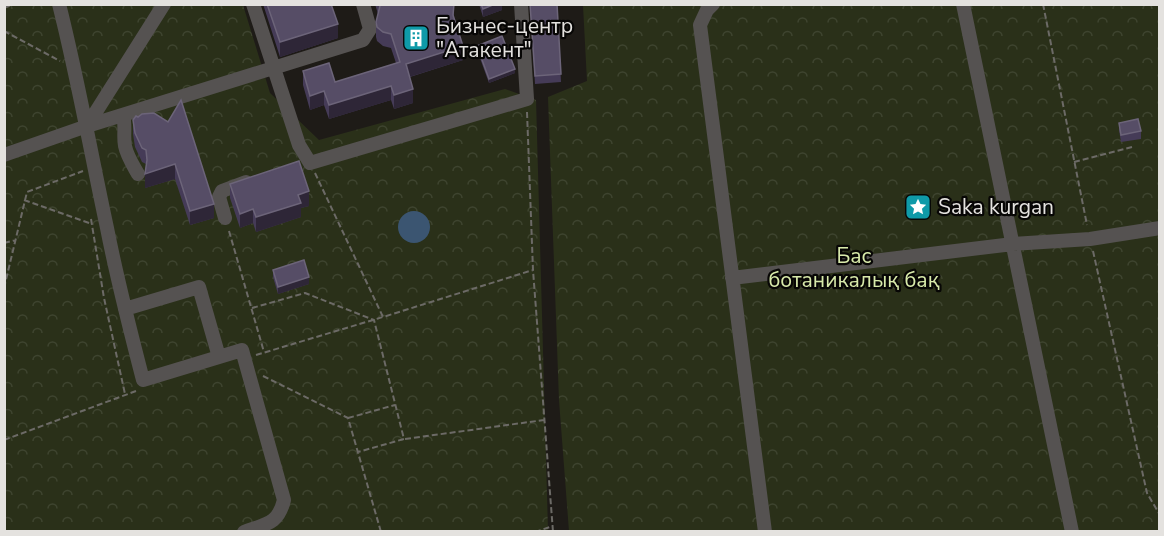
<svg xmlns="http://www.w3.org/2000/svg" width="1164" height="536" viewBox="0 0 1164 536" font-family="'Nunito Sans',sans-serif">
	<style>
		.park { fill: url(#park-crowns) }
		.water { fill: #3b5571 }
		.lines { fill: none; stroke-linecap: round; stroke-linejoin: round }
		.path { stroke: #6c6a66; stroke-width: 2; stroke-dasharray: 6 3; stroke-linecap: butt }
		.minor { stroke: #555251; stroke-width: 14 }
		.wall { fill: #453b57 }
		.shaded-wall { fill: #2e2637 }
		.building { fill: #564d66; stroke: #6c6479; stroke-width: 1.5 }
		.labels { text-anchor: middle; stroke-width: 4.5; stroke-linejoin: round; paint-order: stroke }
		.poi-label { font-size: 21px; fill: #e4e2df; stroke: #070605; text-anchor: start }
		.park-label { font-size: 21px; fill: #d8eaaa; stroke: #070605 }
	</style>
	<defs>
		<pattern id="park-crowns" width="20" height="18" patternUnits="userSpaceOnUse" patternTransform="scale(1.5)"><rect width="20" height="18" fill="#2a3019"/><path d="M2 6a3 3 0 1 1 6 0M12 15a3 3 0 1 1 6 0" fill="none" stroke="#3e442f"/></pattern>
	</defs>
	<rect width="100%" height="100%" fill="#1e1b17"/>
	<path class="park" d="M4,5H243L270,93L319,140L505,89L536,100L548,531H5Z
		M583,5H1159V531H569L559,400L548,97L587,81Z"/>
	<path class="water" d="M398 227a16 16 0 1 1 32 0a16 16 0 1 1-32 0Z"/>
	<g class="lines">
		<path class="path" d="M1043,4L1087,225
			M4,8L14,4
			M4,31L60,61
			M527,112L533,270L553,532
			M1074,162L1132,147
			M315,173L383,317L533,270
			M24,200L92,224
			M91,219L104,298L125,394
			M229,231L264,352
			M4,243L16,240
			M1093,251L1147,493L1160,515
			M4,288L27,192L83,171
			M252,308L305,293L374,320L404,439L358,452
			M256,355L383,317
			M263,376L348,418L381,532
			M348,418L395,405
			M405,439L544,420
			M4,440L136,391
			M535,532L553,526"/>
		<path class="minor" d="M59,4C78,79 91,154 107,228C117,279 130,330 143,380L242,350L284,500C278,525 265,524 244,532
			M253,4L299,145L310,163L527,99L521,4
			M713,4L707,10L700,25L765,532
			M963,4L1072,532
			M123,115C126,126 123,136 125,146C127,156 133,165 138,174
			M87,126L164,4
			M4,155L87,126L363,40L370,29L363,4
			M225,218L219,197L222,191L246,182
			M732,278L1013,244L1090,239L1160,228
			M125,309L199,287L219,357"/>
	</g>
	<path class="wall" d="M263,4H331L338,38L280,57Z
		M375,4H454V18L463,60L410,77L413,103L394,109L391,100L329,119L324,105L310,110L303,85V71L335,82L396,63L391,48L383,46L377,41L376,37V22L378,14Z
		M479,4H502V10L483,17Z
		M530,4H557L561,82L535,84Z
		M477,46L515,73L489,83L477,50Z
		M142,114L214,218L190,225L175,179L145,188L146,164L142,162L135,147L133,134V120Z
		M1119,123L1141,131V139L1121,142L1119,130Z
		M230,184L309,206L301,208V217L256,232L253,223L240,228L230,198Z
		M273,270L309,284L278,294L273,277Z"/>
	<path class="shaded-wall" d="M495,4H502V10L483,17V9Z
		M338,24V38L280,57V42Z
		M463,46V60L406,78V64Z
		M515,69V73L489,83V79Z
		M391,86V100L329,119V105Z
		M413,89V103L394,109V95Z
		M324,91V105L310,110V96Z
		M175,164V179L145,188V174Z
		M309,191V206L301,208V217L256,232V217L298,195Z
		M214,204V218L190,225V211Z
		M253,209V223L240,228V214Z
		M309,277V284L278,294V287Z"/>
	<path class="building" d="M267,4H331L338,24L280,42Z
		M380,4H454L453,15L463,46L406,64L413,89L394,95L391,86L329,105L324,91L310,96L303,71L329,63L335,82L400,62L391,34L383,32L377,27L376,22L380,6Z
		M481,4H495L483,9Z
		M530,4H557L561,74L535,76Z
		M502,36L515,69L489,79L477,46Z
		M181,100L214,204L190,211L175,164L145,174L147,160L146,150L142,148L135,133L133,120L136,116L138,117L142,114L154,113L168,122Z
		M1138,119L1141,131L1121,135L1119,123Z
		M299,161L309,191L298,195L301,203L256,217L253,209L240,214L230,184Z
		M304,260L309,277L278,287L273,270Z"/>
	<defs>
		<symbol id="building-square" viewBox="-11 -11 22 22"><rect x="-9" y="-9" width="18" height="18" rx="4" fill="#0f9aa8" stroke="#070605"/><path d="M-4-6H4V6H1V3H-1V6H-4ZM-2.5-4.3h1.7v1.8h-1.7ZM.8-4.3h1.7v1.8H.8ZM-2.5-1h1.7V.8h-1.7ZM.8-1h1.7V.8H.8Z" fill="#fff"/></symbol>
		<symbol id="sight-square" viewBox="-11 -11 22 22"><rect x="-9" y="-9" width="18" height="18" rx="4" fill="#0f9aa8" stroke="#070605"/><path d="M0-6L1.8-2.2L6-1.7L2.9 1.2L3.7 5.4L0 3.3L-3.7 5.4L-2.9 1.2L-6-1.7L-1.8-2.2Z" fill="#fff"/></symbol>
	</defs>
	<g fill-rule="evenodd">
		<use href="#building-square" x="401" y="23" width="30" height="30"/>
		<use href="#sight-square" x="903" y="192" width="30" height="30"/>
	</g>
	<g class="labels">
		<g class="poi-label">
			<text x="436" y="33">Бизнес-центр<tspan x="436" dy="24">"Атакент"</tspan></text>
			<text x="938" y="214">Saka kurgan</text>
		</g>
		<g class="park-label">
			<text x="854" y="263">Бас<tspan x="854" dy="24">ботаникалық бақ</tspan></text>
		</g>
	</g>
	<rect width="1164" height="536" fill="none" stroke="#e4e2df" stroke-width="12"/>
</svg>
